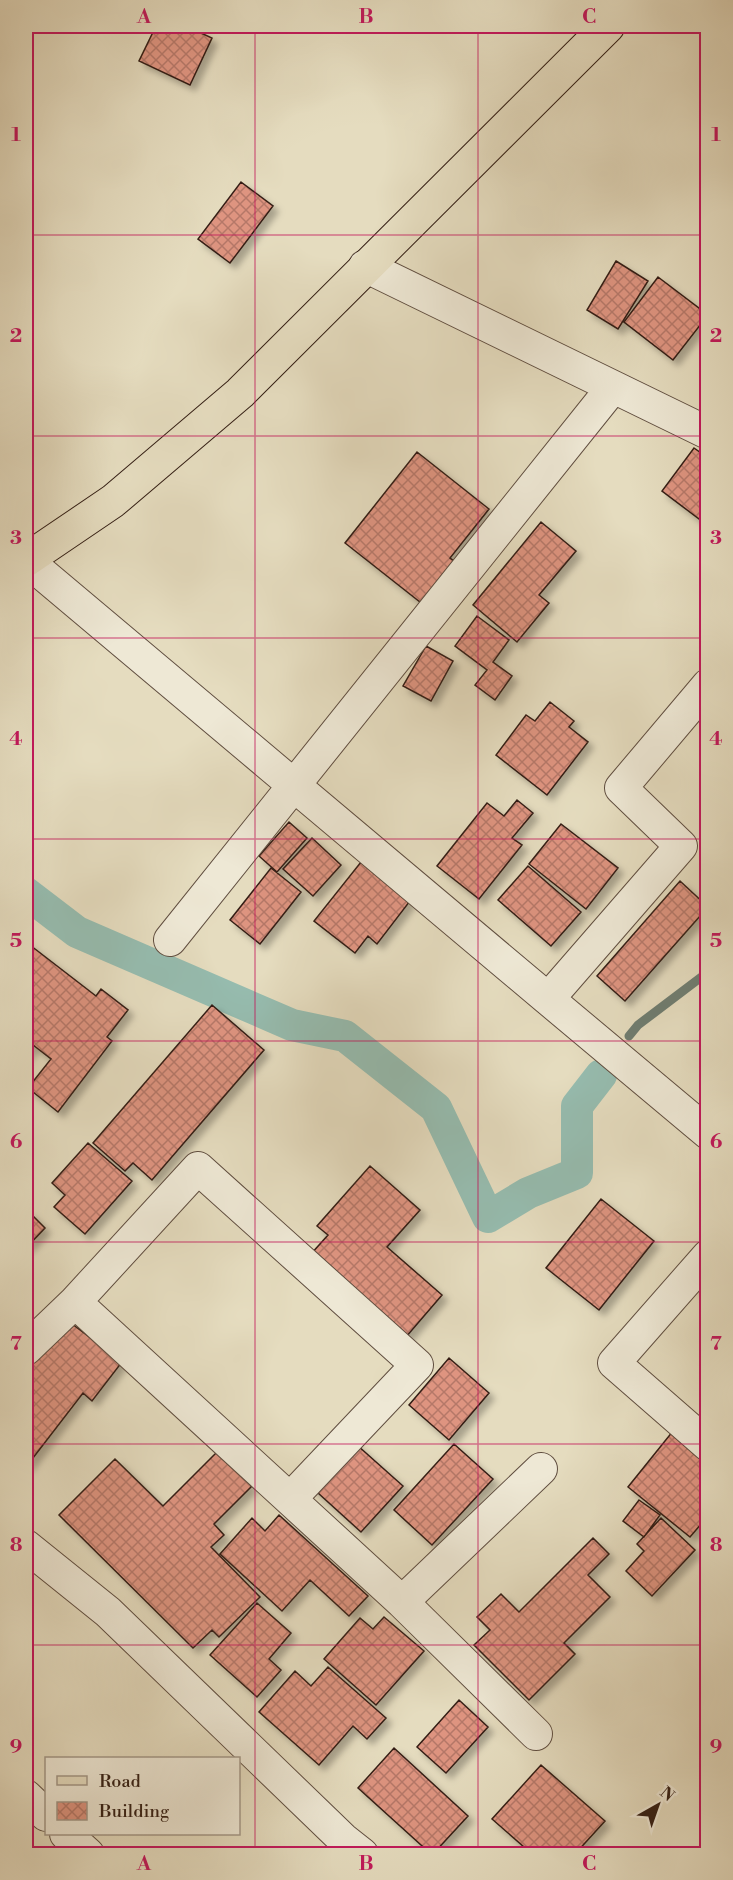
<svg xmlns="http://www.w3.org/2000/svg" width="733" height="1880" viewBox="0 0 733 1880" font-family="'Libre Bodoni',serif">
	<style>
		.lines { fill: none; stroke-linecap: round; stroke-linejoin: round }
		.stream { stroke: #6f7d71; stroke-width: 9 }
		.canal { stroke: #96bcaf; stroke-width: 32 }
		.building { fill: url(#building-cross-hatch); stroke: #341f15; stroke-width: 1.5; filter: url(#shadow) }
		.minor-casing { stroke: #604e40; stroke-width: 34 }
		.major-casing { stroke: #341f15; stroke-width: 35 }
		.minor { stroke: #eee8d5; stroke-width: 32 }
		.major { stroke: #e5dcbf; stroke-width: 33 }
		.grid { fill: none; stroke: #c2185b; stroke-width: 1.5; stroke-opacity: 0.55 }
		.neatline { fill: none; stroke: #c2185b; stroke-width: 2 }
		.grid-label { font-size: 20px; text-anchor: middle; font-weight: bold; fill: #c2185b }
	</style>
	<defs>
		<pattern id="building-cross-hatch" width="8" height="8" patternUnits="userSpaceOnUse" patternTransform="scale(1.5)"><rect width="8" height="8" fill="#de9480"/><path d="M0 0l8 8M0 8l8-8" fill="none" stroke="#b57868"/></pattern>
		<filter id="shadow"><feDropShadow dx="5.5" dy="5.5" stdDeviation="3" flood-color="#0004"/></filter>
	</defs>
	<rect width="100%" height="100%" fill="#e5dcbf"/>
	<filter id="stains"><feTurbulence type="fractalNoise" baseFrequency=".00333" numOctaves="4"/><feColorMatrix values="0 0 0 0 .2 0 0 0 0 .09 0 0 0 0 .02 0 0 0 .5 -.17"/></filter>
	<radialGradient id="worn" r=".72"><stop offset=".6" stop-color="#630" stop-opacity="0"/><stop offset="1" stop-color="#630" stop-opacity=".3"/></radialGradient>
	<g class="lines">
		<path class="stream" d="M629,1036L638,1025L708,972"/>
		<path class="canal" d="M26,893L77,932L292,1025L345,1036L436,1108L488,1217L528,1193L577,1173V1106L601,1075"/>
	</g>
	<path class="building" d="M156,26H186L212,38L190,85L139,61Z
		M241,182L273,206L230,263L198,239Z
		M616,261L648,281L618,329L587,310Z
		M658,277L708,315L673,360L624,322Z
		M694,448L708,458V516L703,522L662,491Z
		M417,452L489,509L450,558L458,564L425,606L345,543Z
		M541,522L576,551L539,595L549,603L517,642L473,605Z
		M477,616L509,640L493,662L512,676L495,700L475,685L487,670L455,646Z
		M426,646L453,661L431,701L403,686Z
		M550,702L574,721L569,727L588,742L547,795L496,755L526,715L535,721Z
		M517,800L533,813L512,838L522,845L479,899L437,866L487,803L504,816Z
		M289,822L307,838L277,872L259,856Z
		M561,824L618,868L586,909L529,864Z
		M312,838L341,865L313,896L283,869Z
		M361,862L410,901L377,944L368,936L355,953L314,921Z
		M528,866L581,912L551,946L498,900Z
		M271,868L301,892L260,944L230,920Z
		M680,881L708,907L625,1001L597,976Z
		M26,942L96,996L101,989L128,1010L107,1037L112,1041L58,1112L28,1088L51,1059L33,1045L26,1056Z
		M212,1005L264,1050L152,1180L133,1163L125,1171L93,1143Z
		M88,1143L132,1181L85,1234L54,1207L65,1195L52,1183Z
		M370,1166L420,1210L387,1247L442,1295L406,1337L311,1254L328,1235L317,1226Z
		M601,1199L654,1241L599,1310L546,1268Z
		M28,1211L45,1228L26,1248V1214Z
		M708,1271V1298L694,1287Z
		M63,1317L122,1362L92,1401L83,1393L26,1467V1365Z
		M449,1358L489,1393L449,1440L409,1405Z
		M673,1431L708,1459V1516L690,1537L628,1487Z
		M348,1437L403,1486L361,1532L307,1483Z
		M454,1444L493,1479L432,1545L394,1510Z
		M218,1451L252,1486L214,1524L224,1535L211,1547L260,1597L219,1637L212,1630L193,1648L59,1515L115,1459L163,1506Z
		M639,1500L660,1515L644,1537L623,1521Z
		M279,1515L368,1596L349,1616L310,1580L282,1611L220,1554L252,1518L265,1531Z
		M661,1518L695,1550L652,1596L626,1571L644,1551L637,1544Z
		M593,1538L609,1554L588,1575L610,1597L564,1643L575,1654L529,1700L474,1645L490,1630L477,1617L501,1594L519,1612Z
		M257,1603L291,1633L269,1659L281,1670L257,1697L210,1655Z
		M384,1617L424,1651L376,1705L324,1659L360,1618L373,1629Z
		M328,1667L386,1718L367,1739L353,1726L319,1765L259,1712L295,1671L311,1686Z
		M459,1700L488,1727L446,1773L417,1747Z
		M394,1748L468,1816L433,1854H431L358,1788Z
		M541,1765L605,1821L575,1854H532L492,1819Z"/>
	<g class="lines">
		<defs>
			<path id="minor" d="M365,266L708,433
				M26,560L548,999L681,846L621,788L708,685
				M170,940L613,387
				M548,999L708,1133
				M708,1256L614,1363L708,1445
				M75,1302L198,1168L417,1365L290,1499
				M26,1349L75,1302L402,1602L536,1734
				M26,1546L108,1612L343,1839L362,1854
				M402,1602L541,1469
				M26,1796L46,1815
				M66,1834L88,1854"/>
			<path id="major" d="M26,560L113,501L240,393L608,26"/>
		</defs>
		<use href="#minor" class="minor-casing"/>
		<use href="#major" class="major-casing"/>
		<use href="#minor" class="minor"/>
		<use href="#major" class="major"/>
	</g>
	<path class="grid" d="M255,26V1854M478,26V1854M26,235H708M26,436H708M26,638H708M26,839H708M26,1041H708M26,1242H708M26,1444H708M26,1645H708"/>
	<rect width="733" height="1880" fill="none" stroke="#e5dcbf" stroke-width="66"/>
	<rect x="45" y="1757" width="195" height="78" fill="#eee8d5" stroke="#a49888" stroke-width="1.5"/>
	<rect x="57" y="1776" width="30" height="9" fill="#e5dcbf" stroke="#a49888" stroke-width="1.5"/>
	<text x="99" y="1787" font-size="18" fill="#341f15">Road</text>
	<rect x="57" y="1802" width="30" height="18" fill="url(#building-cross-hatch)" stroke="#a49888" stroke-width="1.5"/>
	<text x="99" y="1817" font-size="18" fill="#341f15">Building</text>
	<g transform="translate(658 1805) rotate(40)" stroke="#eee8d5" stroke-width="4.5" paint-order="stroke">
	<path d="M0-4.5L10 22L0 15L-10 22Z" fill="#341f15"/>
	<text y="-9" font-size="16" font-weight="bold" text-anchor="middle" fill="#341f15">N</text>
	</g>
	<rect x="33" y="33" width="667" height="1814" class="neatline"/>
	<g class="grid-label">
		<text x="144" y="23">A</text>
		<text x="366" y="23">B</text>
		<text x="589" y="23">C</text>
		<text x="16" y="141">1</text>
		<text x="716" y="141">1</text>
		<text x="16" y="342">2</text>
		<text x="716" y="342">2</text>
		<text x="16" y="544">3</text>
		<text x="716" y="544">3</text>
		<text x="16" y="745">4</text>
		<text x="716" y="745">4</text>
		<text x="16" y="947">5</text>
		<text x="716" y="947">5</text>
		<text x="16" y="1148">6</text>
		<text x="716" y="1148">6</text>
		<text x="16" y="1350">7</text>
		<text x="716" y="1350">7</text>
		<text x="16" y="1551">8</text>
		<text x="716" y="1551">8</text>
		<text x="16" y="1753">9</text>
		<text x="716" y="1753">9</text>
		<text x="144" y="1870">A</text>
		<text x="366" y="1870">B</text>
		<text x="589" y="1870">C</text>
	</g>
	<rect width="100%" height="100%" filter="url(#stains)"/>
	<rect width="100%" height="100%" fill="url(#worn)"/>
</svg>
